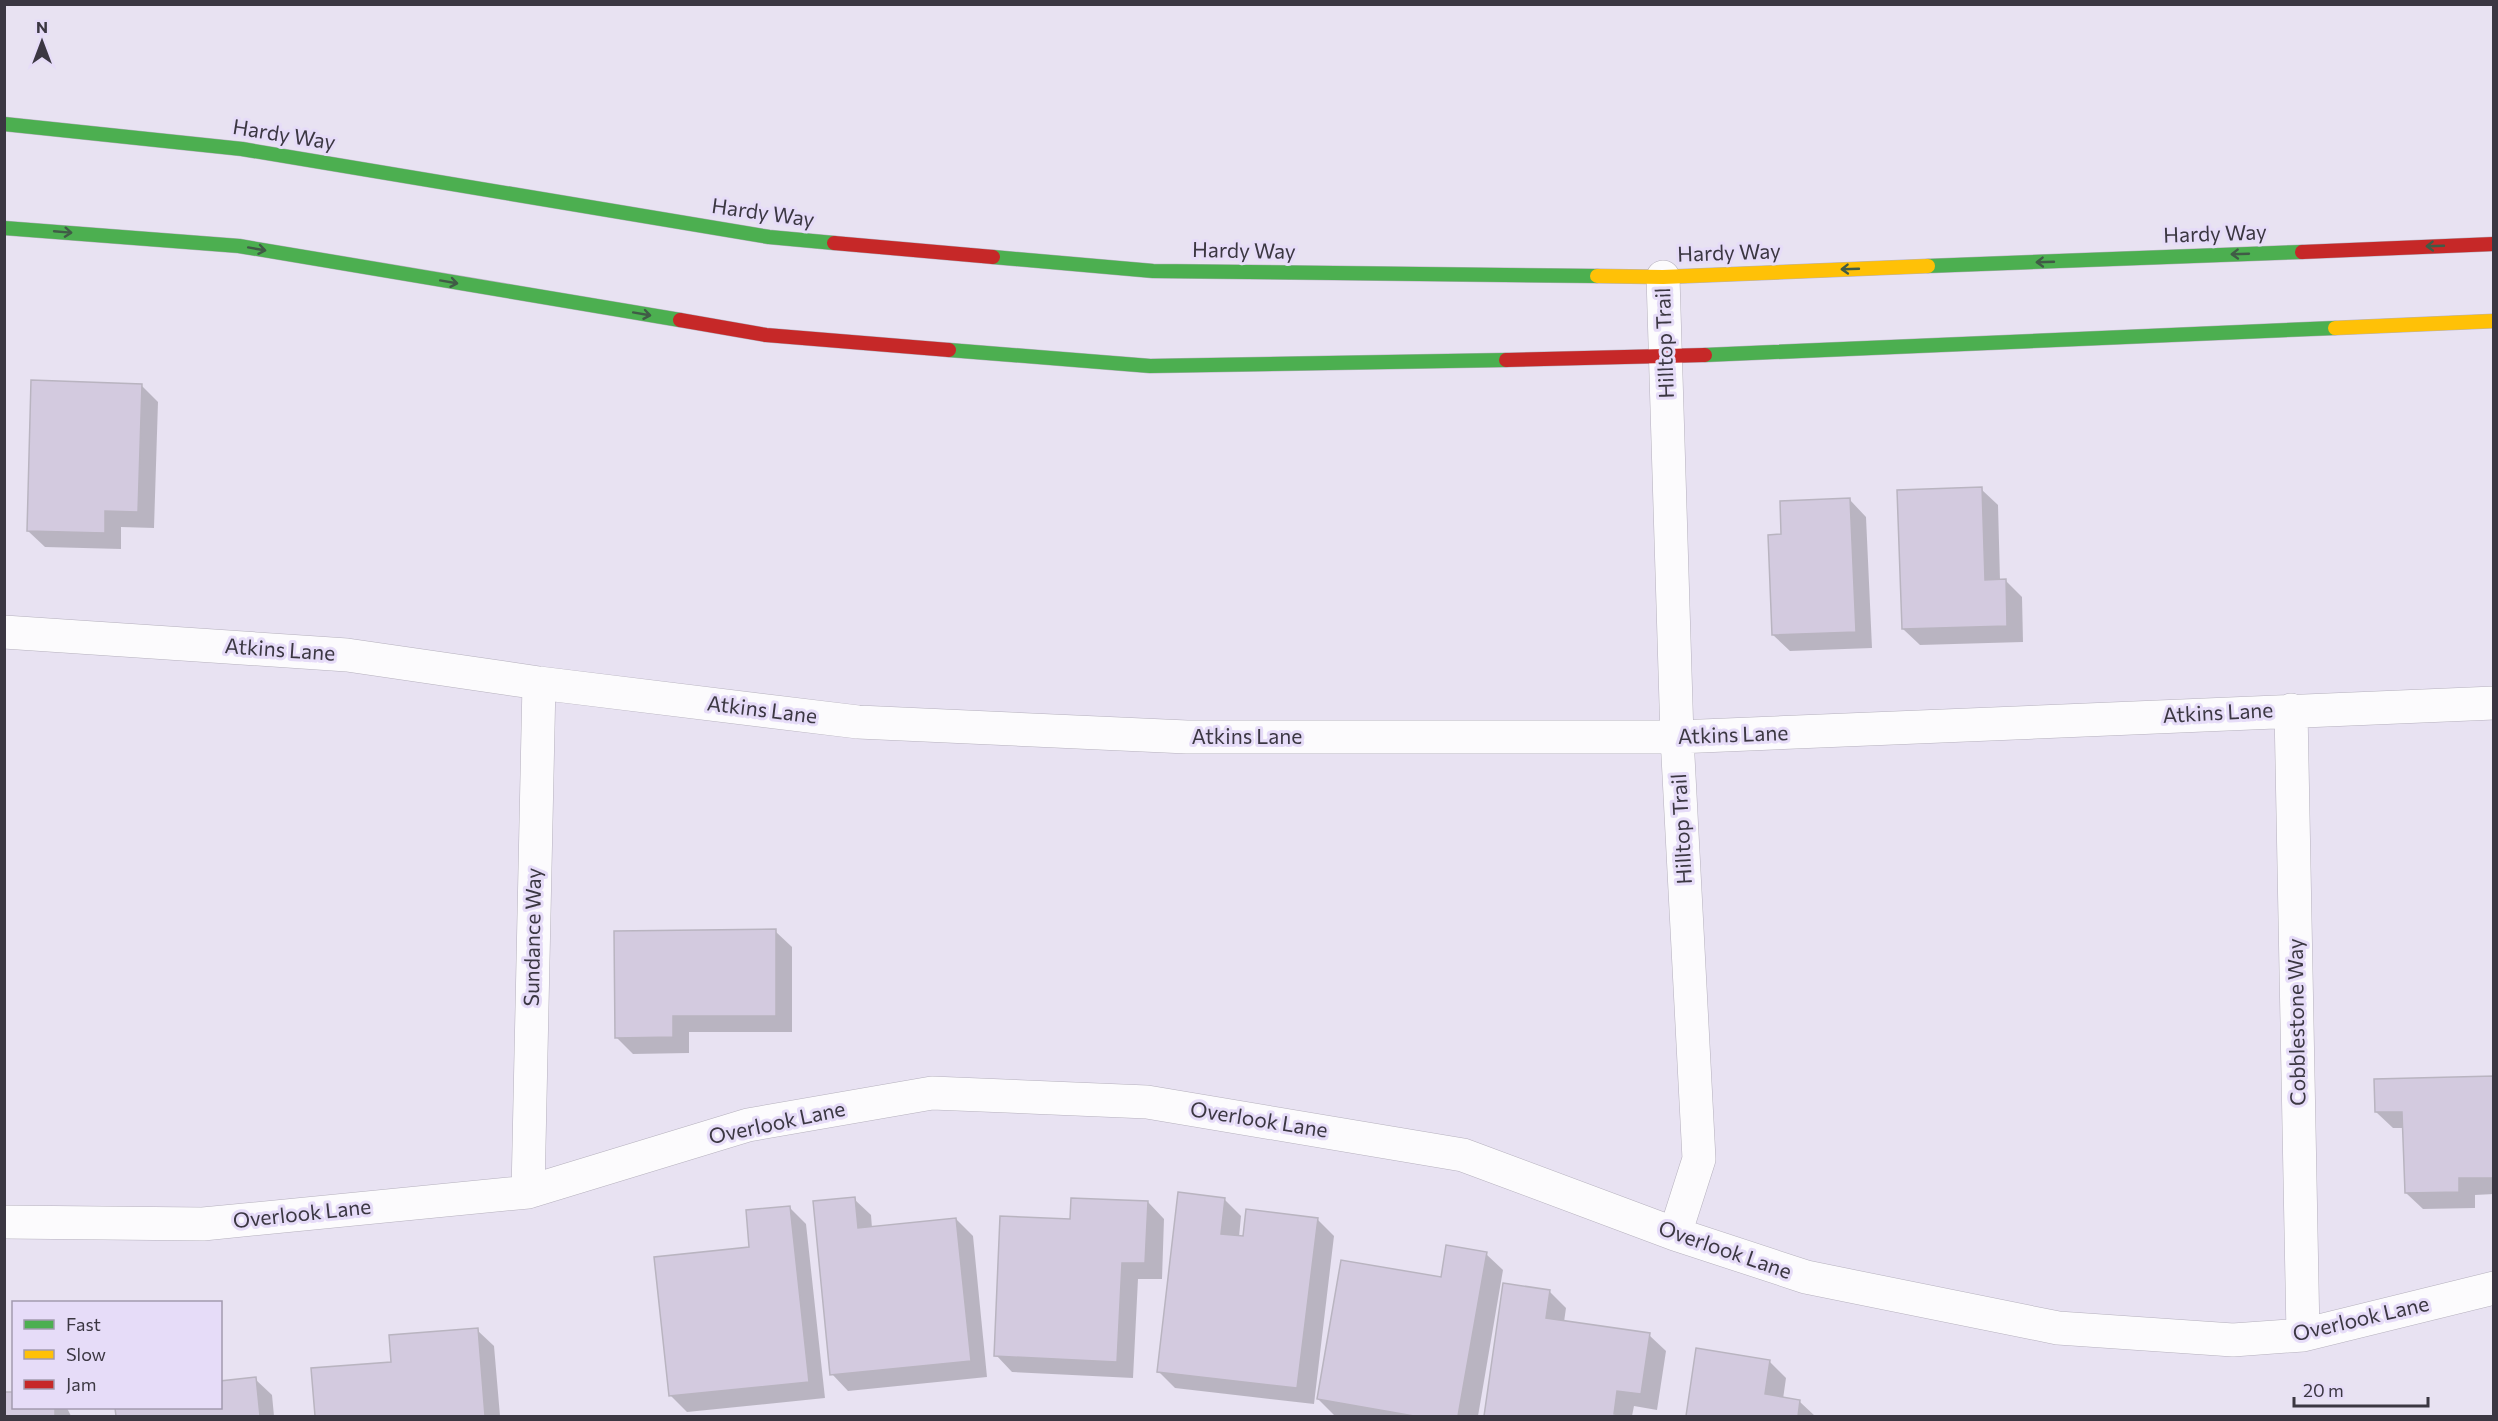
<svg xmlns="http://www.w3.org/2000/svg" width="2498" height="1421" viewBox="0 0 2498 1421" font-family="Commissioner,sans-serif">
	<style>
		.shadow { fill: #0003 }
		.building { fill: #d3cadf; stroke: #b9b4c0; stroke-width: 1.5 }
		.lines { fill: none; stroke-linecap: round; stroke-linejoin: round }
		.street-casing { stroke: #b5b0bd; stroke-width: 34 }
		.fast-casing { stroke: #b5b0bd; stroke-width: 15 }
		.slow-casing { stroke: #b5b0bd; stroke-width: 15 }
		.jam-casing { stroke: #b5b0bd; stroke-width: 15 }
		.street { stroke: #fcfbfd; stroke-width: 33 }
		.fast { stroke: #4caf50; stroke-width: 14 }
		.slow { stroke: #ffc107; stroke-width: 14 }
		.jam { stroke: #c62828; stroke-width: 14 }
		.oneway { stroke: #405b46 }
		.labels { text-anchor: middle; stroke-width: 6; stroke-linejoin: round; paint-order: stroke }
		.street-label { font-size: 21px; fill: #3b3742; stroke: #e6dcf8 }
	</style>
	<rect width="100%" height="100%" fill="#e8e2f2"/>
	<path class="shadow" d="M141,385L158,402L154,528L121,527V549L45,547L28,531Z
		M1981,489L1998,505L2000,580H2005L2022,597L2023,642L1920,645L1903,629Z
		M1850,500L1866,517L1872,648L1790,651L1773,635L1783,536Z
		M775,931L792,947V1032H689V1053L633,1054L616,1037Z
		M2494,1077V1194L2475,1195V1208L2423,1209L2406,1193L2404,1128H2393L2376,1112Z
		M854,1199L871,1215L872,1228L956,1219L973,1236L987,1377L848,1391L832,1374Z
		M1224,1199L1241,1216L1239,1237L1317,1219L1334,1236L1314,1404L1175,1388L1158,1371Z
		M1148,1202L1164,1219L1162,1279H1138L1133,1378L1012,1372L996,1355Z
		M790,1208L806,1224L825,1398L687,1412L670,1395Z
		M1486,1254L1503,1270L1478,1416H1335L1318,1399L1442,1279Z
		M1504,1285L1550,1292L1566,1308L1564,1322L1649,1335L1666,1351L1657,1410L1634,1406L1632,1416H1485Z
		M477,1330L494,1346L500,1416H316L313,1370L393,1363Z
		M1698,1350L1769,1361L1786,1378L1783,1399L1800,1402L1815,1416H1687Z
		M255,1379L272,1395L274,1416H118L117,1408H220Z
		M4,1394L14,1408H67L71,1416H4Z"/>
	<path class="building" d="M31,380L142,384L138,512L105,511V533L27,531Z
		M1982,487L1985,580L2006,579L2007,626L1902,629L1897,490Z
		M1850,498L1856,632L1772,635L1768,535L1781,534L1780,501Z
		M776,929V1016H673V1037L615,1038L614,931Z
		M2494,1076V1178H2459V1192L2405,1193L2402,1112H2375L2374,1079Z
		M1178,1192L1225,1198L1221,1234L1243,1236L1246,1209L1318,1218L1297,1388L1157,1372Z
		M855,1197L858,1228L956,1218L971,1361L830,1375L813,1201Z
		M1071,1198L1148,1201L1145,1263H1122L1117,1362L994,1356L1000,1216L1070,1219Z
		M790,1206L809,1382L669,1396L654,1257L749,1247L746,1210Z
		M1446,1245L1487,1252L1458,1416H1414L1317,1399L1341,1260L1441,1277Z
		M1503,1283L1550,1290L1546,1318L1650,1333L1641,1394L1617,1391L1614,1414L1625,1416H1484Z
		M478,1328L485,1416H315L311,1368L391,1362L389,1335Z
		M1696,1348L1770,1360L1765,1394L1800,1400L1798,1416H1686Z
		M256,1377L260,1416H116L115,1408H220V1381Z
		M4,1392H14V1408H55V1416H4Z"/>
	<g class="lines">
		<defs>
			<path id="street" d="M1663,277L1677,737L1699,1159L1675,1234
				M4,632L347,655L539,683L858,722L1187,737H1677L2494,703
				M2291,710L2303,1335
				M528,1192L539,683
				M4,1222L203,1224L528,1192L748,1125L932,1093L1147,1102L1463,1155L1675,1234L1806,1277L2058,1328L2233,1340L2303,1335L2494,1288"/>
			<path id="fast" d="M4,124L242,149L769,237L834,243
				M4,228L239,246L680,320
				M993,257L1153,271L1597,276
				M1928,266L2302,252
				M949,350L1150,366L1506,360
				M1705,355L2335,328"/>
			<path id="slow" d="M1597,276L1663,277L1928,266
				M2335,328L2494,321"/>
			<path id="jam" d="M834,243L993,257
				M2302,252L2494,244
				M680,320L766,335L949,350
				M1506,360L1705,355"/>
		</defs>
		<use href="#street" class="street-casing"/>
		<use href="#fast" class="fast-casing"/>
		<use href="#slow" class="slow-casing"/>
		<use href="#jam" class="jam-casing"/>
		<use href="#street" class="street"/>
		<use href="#fast" class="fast"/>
		<use href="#slow" class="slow"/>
		<use href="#jam" class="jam"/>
	</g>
	<defs><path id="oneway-shaft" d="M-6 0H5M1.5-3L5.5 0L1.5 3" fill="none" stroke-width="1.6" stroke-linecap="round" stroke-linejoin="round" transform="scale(1.5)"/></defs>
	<g class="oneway">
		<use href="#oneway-shaft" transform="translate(63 232) rotate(5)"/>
		<use href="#oneway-shaft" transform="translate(2435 246) rotate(178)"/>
		<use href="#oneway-shaft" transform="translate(257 249) rotate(10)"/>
		<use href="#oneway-shaft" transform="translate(2240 254) rotate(178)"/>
		<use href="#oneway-shaft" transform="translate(2045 262) rotate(178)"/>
		<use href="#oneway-shaft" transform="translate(1850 269) rotate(178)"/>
		<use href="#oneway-shaft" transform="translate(449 282) rotate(10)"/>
		<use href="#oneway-shaft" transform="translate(642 314) rotate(10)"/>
	</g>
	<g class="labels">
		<g class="street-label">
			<text transform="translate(284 135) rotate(9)" y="7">Hardy Way</text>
			<text transform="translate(763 213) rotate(8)" y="7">Hardy Way</text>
			<text transform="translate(2215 234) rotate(-2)" y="7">Hardy Way</text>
			<text transform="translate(1244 251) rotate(1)" y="7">Hardy Way</text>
			<text transform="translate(1729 253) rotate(-2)" y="7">Hardy Way</text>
			<text transform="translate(1665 343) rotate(-92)" y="7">Hilltop Trail</text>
			<text transform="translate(280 650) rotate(4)" y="7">Atkins Lane</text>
			<text transform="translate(762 710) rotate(7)" y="7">Atkins Lane</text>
			<text transform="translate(2218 713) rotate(-3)" y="7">Atkins Lane</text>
			<text transform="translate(1733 735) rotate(-2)" y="7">Atkins Lane</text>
			<text x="1247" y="744">Atkins Lane</text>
			<text transform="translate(1682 829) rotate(-93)" y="7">Hilltop Trail</text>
			<text transform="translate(533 937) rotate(-89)" y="7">Sundance Way</text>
			<text transform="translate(2297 1022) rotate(-91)" y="7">Cobblestone Way</text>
			<text transform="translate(1259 1120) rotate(9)" y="7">Overlook Lane</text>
			<text transform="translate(777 1123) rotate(-12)" y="7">Overlook Lane</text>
			<text transform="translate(302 1214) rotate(-6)" y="7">Overlook Lane</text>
			<text transform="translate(1725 1250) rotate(19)" y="7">Overlook Lane</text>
			<text transform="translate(2361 1319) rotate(-13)" y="7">Overlook Lane</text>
		</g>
	</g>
	<rect width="2498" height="1421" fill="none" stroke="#3b3742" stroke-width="12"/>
	<rect x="12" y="1301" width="210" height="108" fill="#e6dcf8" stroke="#a29aaf" stroke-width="1.5"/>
	<rect x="24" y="1320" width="30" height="9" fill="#4caf50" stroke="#a29aaf" stroke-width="1.5"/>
	<text x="66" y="1331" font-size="18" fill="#3b3742">Fast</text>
	<rect x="24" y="1350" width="30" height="9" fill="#ffc107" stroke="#a29aaf" stroke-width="1.5"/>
	<text x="66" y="1361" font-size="18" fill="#3b3742">Slow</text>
	<rect x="24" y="1380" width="30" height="9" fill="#c62828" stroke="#a29aaf" stroke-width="1.5"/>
	<text x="66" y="1391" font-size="18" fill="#3b3742">Jam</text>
	<g transform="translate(42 42)" stroke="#e6dcf8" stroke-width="4.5" paint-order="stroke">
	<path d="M0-4.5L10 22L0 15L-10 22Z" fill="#3b3742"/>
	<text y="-9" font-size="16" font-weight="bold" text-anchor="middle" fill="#3b3742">N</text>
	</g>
	<path d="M2294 1397v9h134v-9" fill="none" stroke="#3b3742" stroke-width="3"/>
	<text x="2303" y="1397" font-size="18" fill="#3b3742" stroke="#e6dcf8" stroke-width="4.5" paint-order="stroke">20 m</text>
</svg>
